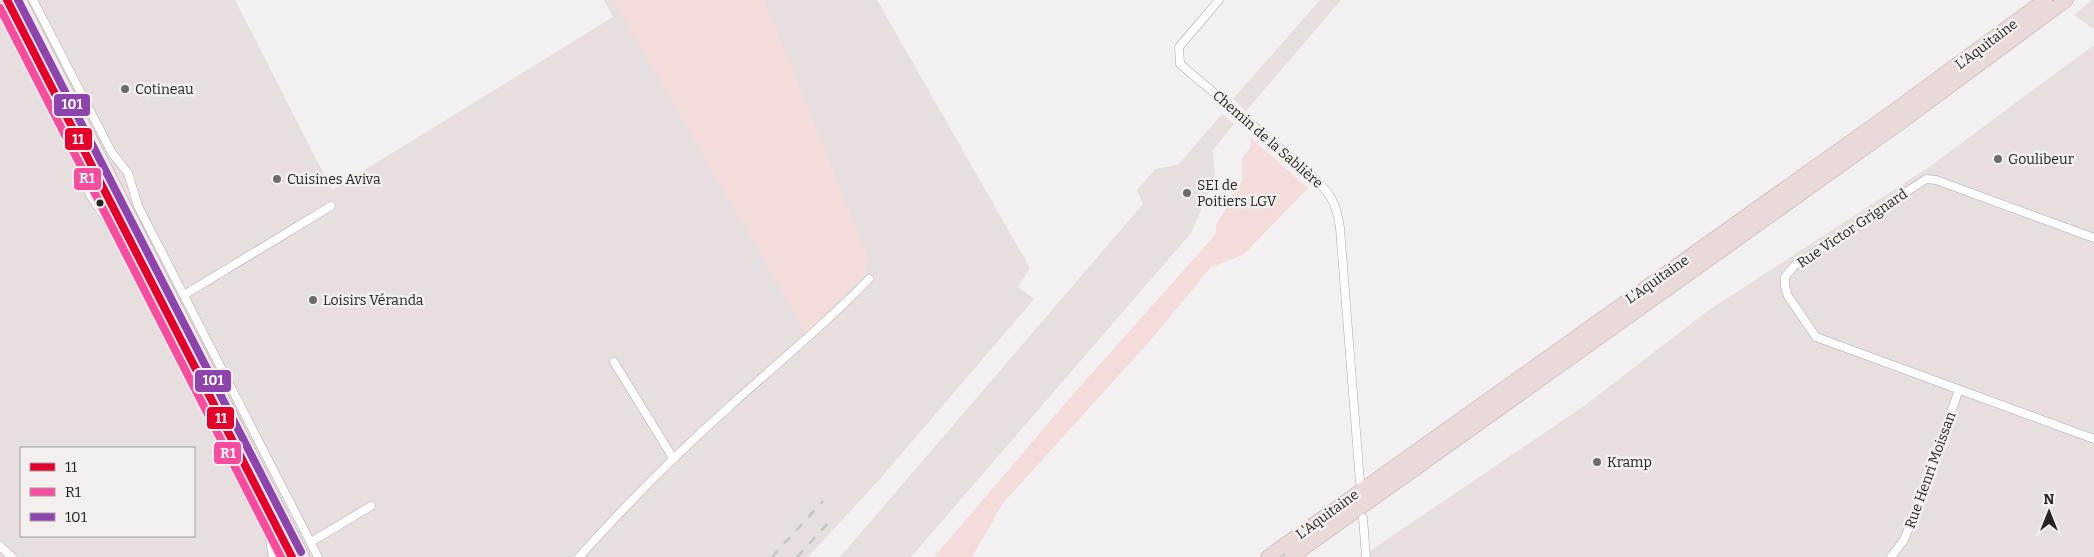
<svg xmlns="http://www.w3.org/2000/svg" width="2094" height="557" viewBox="0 0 2094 557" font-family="Bitter,serif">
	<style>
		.built { fill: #e7dfdf; fill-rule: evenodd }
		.green { fill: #f4dcdb }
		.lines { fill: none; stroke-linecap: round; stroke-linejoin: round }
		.minor-casing { stroke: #adabab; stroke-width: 9 }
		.primary-casing { stroke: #baa8a9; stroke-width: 12 }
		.motorway-casing { stroke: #baa8a9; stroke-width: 15 }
		.minor { stroke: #fdfdfd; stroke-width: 8 }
		.primary { stroke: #f1e8e8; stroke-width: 11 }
		.motorway { stroke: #e9d9d9; stroke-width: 14 }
		.rail { stroke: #c5c4c4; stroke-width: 2.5; stroke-dasharray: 9 9; stroke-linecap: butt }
		.bus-1-casing { stroke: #f3efef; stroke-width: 11 }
		.bus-2-casing { stroke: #f3efef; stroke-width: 11 }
		.bus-3-casing { stroke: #f3efef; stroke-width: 11 }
		.bus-1 { stroke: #e4002b; stroke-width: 8 }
		.bus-2 { stroke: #f94c9e; stroke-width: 8 }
		.bus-3 { stroke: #8e44ad; stroke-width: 8 }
		.poi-dot { fill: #6d6b6b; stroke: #f3efef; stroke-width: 2 }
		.bus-dot { fill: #252424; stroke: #f3efef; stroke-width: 2 }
		.labels { text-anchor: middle; stroke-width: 5; stroke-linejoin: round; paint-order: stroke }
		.street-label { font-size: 14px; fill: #252424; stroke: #f3efef }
		.poi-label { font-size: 14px; fill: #252424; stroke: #f3efef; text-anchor: start }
		.line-badge { stroke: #f3efef; stroke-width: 2 }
		.badge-label { font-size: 14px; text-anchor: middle; font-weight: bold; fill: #fff }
	</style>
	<rect width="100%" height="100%" fill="#f2f0f0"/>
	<path class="built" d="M0,0H235L332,190L613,17L604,0H877L1030,268L1018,287L1034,299L879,480L808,557H0ZM21,448H194V536H21Z
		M1320,0H1341L1246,111L1233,99Z
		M2092,0H2094V29L2074,15Z
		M2094,45V557H1361L1584,406L1709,310L1929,167Z
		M1222,114L1234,124L1213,150L1215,178L1191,233L911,557H840L1143,204L1137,190L1155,169L1178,165Z"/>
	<path class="green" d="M614,0H764L869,260L866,263L865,274L806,333Z
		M1251,138L1308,188L1243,255L1211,267L1148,343L1003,503L972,557H934L1069,399L1216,234V225L1242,181V158L1250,148Z"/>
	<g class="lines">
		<defs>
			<path id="minor" d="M33,0L112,153L128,173L138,206L318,557
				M1219,0L1179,47L1180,64L1309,173C1329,192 1336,200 1340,228L1360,482
				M0,9L79,163L90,195L111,226L269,535L273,557
				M2094,238L1936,180L1926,179L1794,266L1785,277V286L1788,296L1816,337L2094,439
				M184,295L331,206
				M614,362L673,458
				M1363,518L1366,557
				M311,542L371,506
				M0,546L12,557
				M579,557C626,505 676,454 729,407C776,364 825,325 869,279
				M1891,557L1904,540L1914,515L1959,390"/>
			<path id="primary" d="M7,0L292,557
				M21,0L304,557"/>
			<path id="motorway" d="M1268,557L1894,111L2045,0
				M1291,557L1901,122L2066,0"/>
		</defs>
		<use href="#minor" class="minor-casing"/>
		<use href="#primary" class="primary-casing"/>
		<use href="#motorway" class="motorway-casing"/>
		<use href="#minor" class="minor"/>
		<use href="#primary" class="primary"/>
		<use href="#motorway" class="motorway"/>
		<path class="rail" d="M772,557L823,501
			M797,557L830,521"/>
		<defs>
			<path id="bus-1" d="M7,0L292,557"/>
			<path id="bus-2" d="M0,8L281,557"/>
			<path id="bus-3" d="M18,0L301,552"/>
		</defs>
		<use href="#bus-1" class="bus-1-casing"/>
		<use href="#bus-2" class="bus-2-casing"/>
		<use href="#bus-3" class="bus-3-casing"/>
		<use href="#bus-1" class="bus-1"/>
		<use href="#bus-2" class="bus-2"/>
		<use href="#bus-3" class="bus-3"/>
	</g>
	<g class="poi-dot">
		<circle cx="125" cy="89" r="5"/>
		<circle cx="1998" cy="159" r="5"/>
		<circle cx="277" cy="179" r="5"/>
		<circle cx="1187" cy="193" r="5"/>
		<circle cx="313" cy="300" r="5"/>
		<circle cx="1597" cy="462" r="5"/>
	</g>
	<circle class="bus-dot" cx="100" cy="203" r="4.5"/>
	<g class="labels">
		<g class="street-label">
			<text transform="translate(1986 44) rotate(-37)" y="5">L'Aquitaine</text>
			<text transform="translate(1268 139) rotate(41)" y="5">Chemin de la Sablière</text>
			<text transform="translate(1852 228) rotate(-34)" y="5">Rue Victor Grignard</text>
			<text transform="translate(1657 279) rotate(-35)" y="5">L'Aquitaine</text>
			<text transform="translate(1930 470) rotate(-70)" y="5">Rue Henri Moissan</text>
			<text transform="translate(1327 514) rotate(-36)" y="5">L'Aquitaine</text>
		</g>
		<g class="poi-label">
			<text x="135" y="94">Cotineau</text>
			<text x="2008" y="164">Goulibeur</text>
			<text x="287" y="184">Cuisines Aviva</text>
			<text x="1197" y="190">SEI de<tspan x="1197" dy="16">Poitiers LGV</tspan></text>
			<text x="323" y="305">Loisirs Véranda</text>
			<text x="1607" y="467">Kramp</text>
		</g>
	</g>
	<g class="line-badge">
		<rect x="53" y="93" width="38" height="24" rx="5" fill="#8e44ad"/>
		<rect x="64" y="127" width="29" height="24" rx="5" fill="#e4002b"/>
		<rect x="73" y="167" width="29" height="24" rx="5" fill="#f94c9e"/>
		<rect x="194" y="369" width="38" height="24" rx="5" fill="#8e44ad"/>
		<rect x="206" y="406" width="29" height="24" rx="5" fill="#e4002b"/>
		<rect x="213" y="441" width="29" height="24" rx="5" fill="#f94c9e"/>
	</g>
	<g class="badge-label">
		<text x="72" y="109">101</text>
		<text x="78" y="144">11</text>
		<text x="87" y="183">R1</text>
		<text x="213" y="385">101</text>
		<text x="221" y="423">11</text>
		<text x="228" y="458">R1</text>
	</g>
	<rect x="20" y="447" width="175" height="90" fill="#f3efef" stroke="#a19e9e"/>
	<rect x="30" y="463" width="25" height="8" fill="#e4002b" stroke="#a19e9e"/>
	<text x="65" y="472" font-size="15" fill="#252424">11</text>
	<rect x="30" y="488" width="25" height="8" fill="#f94c9e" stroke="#a19e9e"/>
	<text x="65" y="497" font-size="15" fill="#252424">R1</text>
	<rect x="30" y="513" width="25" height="8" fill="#8e44ad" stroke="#a19e9e"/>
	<text x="65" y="522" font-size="15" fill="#252424">101</text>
	<g transform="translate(2049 512)" stroke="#f3efef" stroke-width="4" paint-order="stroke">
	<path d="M0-4L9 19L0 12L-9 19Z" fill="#252424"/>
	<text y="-8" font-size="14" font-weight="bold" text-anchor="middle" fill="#252424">N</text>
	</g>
</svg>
